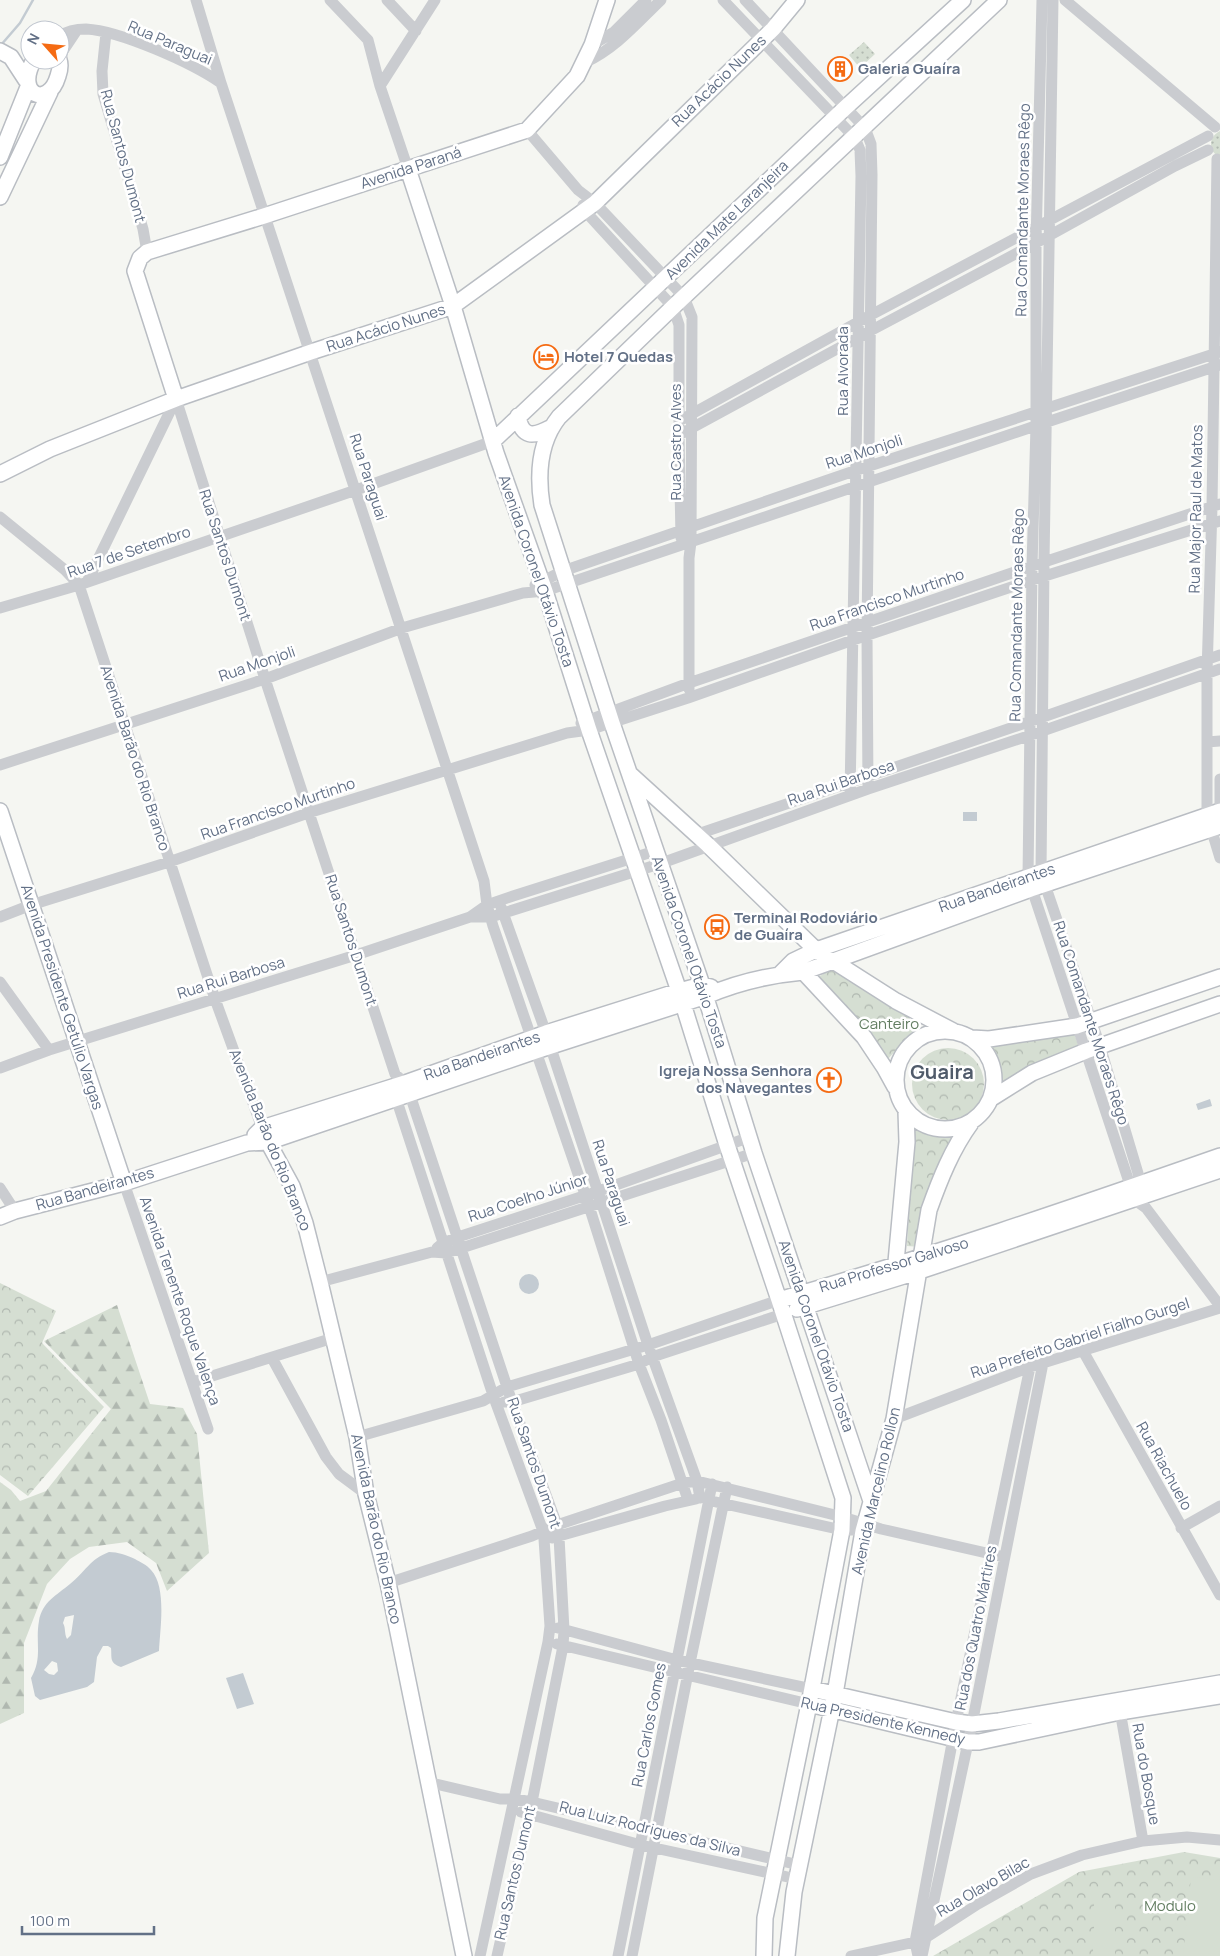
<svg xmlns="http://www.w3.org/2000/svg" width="1220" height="1956" viewBox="0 0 1220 1956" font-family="Manrope,sans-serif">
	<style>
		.grass { fill: url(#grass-dots) }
		.forest { fill: url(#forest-firs) }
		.park { fill: url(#park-crowns) }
		.pitch { fill: #d5ded2 }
		.water { fill: #c3cbd2; fill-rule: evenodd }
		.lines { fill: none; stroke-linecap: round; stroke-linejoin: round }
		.stream { stroke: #c3cbd2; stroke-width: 2.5 }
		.secondary-casing { stroke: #b9bdc3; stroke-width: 18 }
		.street { stroke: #caccd0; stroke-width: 11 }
		.secondary { stroke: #fff; stroke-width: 15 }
		.labels { text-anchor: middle; stroke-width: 5; stroke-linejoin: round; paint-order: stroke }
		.street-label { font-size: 15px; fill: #627086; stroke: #fff }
		.poi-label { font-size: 15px; font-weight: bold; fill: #627086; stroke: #fff; text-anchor: start }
		.park-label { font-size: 15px; fill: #627d61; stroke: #fff }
		.district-label { font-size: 20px; font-weight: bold; fill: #505b6a; stroke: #fff }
	</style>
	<defs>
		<pattern id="grass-dots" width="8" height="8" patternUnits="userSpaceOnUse" patternTransform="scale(1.25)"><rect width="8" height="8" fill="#d5ded2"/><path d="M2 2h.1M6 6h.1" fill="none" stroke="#b0b8b0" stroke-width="1.8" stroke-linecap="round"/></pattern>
		<pattern id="forest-firs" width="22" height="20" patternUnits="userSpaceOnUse" patternTransform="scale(1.25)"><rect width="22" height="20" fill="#d5ded2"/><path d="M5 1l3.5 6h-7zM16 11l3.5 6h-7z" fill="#b0b8b0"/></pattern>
		<pattern id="park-crowns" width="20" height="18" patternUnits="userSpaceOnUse" patternTransform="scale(1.25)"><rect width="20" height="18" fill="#d5ded2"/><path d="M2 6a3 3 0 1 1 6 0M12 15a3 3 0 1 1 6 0" fill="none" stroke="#b0b8b0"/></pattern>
	</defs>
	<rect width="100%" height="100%" fill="#f5f6f2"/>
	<path class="grass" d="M864,42L875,54L860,68L849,55Z
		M1220,131V158C1209,151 1207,138 1220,131Z"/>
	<path class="forest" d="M117,1305L150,1404L183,1408L197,1434L209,1553L167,1591L156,1563L127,1542L89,1547L70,1559L47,1584L24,1643V1713L0,1724V1482L11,1490L20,1501L46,1491L111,1409L44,1341Z"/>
	<path class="park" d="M837,965L923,1020L888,1059L817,978Z
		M1073,1030L1079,1047L1001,1084L987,1046Z
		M912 1084a36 36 0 1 1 72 0a36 36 0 1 1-72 0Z
		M914,1122L935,1130L958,1131L921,1247L907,1246Z
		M0,1283L56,1311L42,1343L104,1407L28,1496L0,1475Z
		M1184,1852L1220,1858V1956H933L1079,1872Z"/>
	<path class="pitch" d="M1191,1877L1220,1880V1956H1183Z
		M1094,1898H1115V1933H1094Z
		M1093,1936H1115V1956H1093Z"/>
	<path class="water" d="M963,812H977V821H963Z
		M1210,1099L1212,1106L1198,1110L1196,1104Z
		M519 1284a10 10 0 1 1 20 0a10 10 0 1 1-20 0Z
		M109,1552C118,1552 126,1555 135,1559C140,1562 147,1565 151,1570C167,1587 160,1629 159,1651L121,1667C109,1663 112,1658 111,1648L108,1646H103L97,1657L94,1682L87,1687L40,1700L35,1696L31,1678C43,1657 35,1643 39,1621C42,1602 57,1595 70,1584C85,1572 90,1559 109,1552ZM74,1615L71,1635L67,1639C64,1633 66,1628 63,1623L65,1617ZM52,1661L57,1663L58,1671L54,1675L49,1674L44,1670Z
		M243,1673L254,1704L237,1709L226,1678Z"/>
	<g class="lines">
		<path class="stream" d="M1,45L20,23L33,0"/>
		<defs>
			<path id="secondary" d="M0,51L11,57L26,80
				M34,60C14,94 48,110 58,76C60,70 61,65 59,60
				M0,157L28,87
				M408,169L453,306L496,453L545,591L589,730L679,991L727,1145L779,1300L843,1498L842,1530L809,1704L765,1918L764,1956
				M0,197L50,92
				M176,399L135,271L140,258L147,252L264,216L527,130L577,76L592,45L607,0
				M518,416C522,438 533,437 550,428
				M493,441L845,108L963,0
				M0,474L50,449L176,399L311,352L453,306L595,203L773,29L797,0
				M631,775L708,845L816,950L896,1001L953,1031
				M0,811L124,1183
				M797,965L864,1037L884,1067L895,1087
				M780,974L793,961L816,950L1220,811
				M896 1080a49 49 0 1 1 98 0a49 49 0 1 1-98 0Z
				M972,1038L989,1039L1077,1026L1220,977
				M992,1098L1032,1073L1086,1051L1220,1004
				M262,1128L268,1142L292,1186L305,1223L320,1282L357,1437L366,1494L388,1583L464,1956
				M255,1135L262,1128L405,1083L546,1033L679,991L702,985L711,987
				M0,1217L15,1211L124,1183L247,1143L268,1142L536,1051L706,996C736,983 770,975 803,972L1031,889L1220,826
				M895,1273L907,1142L906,1111
				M779,1300C928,1257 1074,1207 1220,1156
				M797,1309L920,1271L1220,1170
				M871,1501L754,1153L702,985L612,723L542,505C537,473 539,442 559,417L673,307L999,0
				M812,1689L956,1722L972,1724L999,1721L1220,1683
				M809,1704L968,1742H979L1120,1712L1220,1696
				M787,1956L794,1892L835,1694L863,1531L894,1419L929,1210C940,1179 952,1149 971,1123"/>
		</defs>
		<use href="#secondary" class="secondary-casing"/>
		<path class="street" d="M196,0L221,83
			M330,0L368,40L380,86
			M387,0L416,31
			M723,0L855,138L860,150L861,176L850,795
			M745,0L865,128L871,144L872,175L867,635L868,789
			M1042,0L1036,243V426L1032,566L1028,877L1135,1200L1146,1208L1220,1306
			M1053,0L1044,562L1041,873L1100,1046L1143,1190
			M1065,0L1215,127
			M106,33L102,71L103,94L143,229L147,252
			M60,36C67,31 77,29 86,29C121,31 192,63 221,83L484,881L487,905L493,926L589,1206L639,1364L661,1420L688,1500
			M592,45L614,32L646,0
			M586,62C616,48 637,23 661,0
			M60,64L63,51L77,30
			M527,130L578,190L595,203L684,297L692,317L691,542L689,558V689
			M1217,159L1212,507L1207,673V815L1220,858
			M408,169L380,86L435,0
			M583,205L585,211L673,307L679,325V435L681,538
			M176,399L265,679L395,1074L405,1083L410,1095L512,1402L557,1525L559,1537L564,1630L563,1646L532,1802L497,1956
			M679,421L869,316L1208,136
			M679,435L870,331L1036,243L1175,166L1208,150
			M0,517L65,570L79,585L215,999L262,1128
			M87,582L176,399
			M535,585L563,571L857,470L1220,352
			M0,608L79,585L356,490L493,441
			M581,723L689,683L1044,562L1220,504
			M1207,742L1220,741
			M0,765L265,679L402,628L523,593L545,591L1047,422L1220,365
			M1220,779V811
			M695,835L1043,717L1220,655
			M501,907L546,1033L648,1345L697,1481L700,1498
			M0,917L31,905L169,862L308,813L567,733L589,730L688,698L853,640L1032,580L1220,521
			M470,917H491L659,864L868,789L1031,735L1220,669
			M0,982L49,1050
			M0,1068L49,1050L356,955L470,917L487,905L513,896L655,851
			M394,1092L493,1395L543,1531L544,1539L550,1626L548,1642L480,1956
			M124,1183L208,1429
			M0,1188L15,1211
			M437,1248L443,1243L458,1237L599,1191L750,1137
			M320,1282L432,1252L446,1253L754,1153
			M1083,1351L1220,1595
			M272,1358L326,1457L339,1474L366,1494
			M193,1382L333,1338
			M504,1402H512L639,1364L652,1357L783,1314
			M894,1419L1030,1367L1220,1308
			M357,1437L483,1401L507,1387L648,1345L779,1300
			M716,1502L842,1530H869
			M1181,1528L1220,1506
			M552,1538L665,1506L696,1499
			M388,1583L532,1536L557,1525L683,1483L697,1481L843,1517L881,1529L1004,1557
			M558,1628L677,1660L812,1689
			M557,1644L809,1704
			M1119,1705L1143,1841
			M427,1782L500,1799H515L532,1802L799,1865
			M521,1812L641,1845L797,1879
			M618,1956L712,1484
			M632,1956L690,1663L727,1487
			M851,1956L915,1942L927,1937L978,1904L1031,1874L1082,1855L1143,1841L1187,1837L1220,1840
			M918,1956L915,1942L956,1722L1030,1367
			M922,1956L972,1724L1043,1363"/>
		<use href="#secondary" class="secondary"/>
	</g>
	<defs>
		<symbol id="building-ring" viewBox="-11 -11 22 22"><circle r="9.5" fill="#fff" stroke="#f56b13" stroke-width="1.5"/><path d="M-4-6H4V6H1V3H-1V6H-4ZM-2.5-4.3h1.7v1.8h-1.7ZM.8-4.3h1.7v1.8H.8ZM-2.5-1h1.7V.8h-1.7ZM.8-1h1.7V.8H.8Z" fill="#f56b13"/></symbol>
		<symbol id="hotel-ring" viewBox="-11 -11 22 22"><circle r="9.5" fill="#fff" stroke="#f56b13" stroke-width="1.5"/><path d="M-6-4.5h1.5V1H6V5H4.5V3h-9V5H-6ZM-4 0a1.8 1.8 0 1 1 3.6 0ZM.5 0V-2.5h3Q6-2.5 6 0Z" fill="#f56b13"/></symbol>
		<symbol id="bus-ring" viewBox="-11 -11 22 22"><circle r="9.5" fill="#fff" stroke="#f56b13" stroke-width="1.5"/><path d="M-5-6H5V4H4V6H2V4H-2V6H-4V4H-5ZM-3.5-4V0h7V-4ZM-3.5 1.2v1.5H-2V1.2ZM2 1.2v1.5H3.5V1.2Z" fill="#f56b13"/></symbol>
		<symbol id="church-ring" viewBox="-11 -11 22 22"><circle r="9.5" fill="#fff" stroke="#f56b13" stroke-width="1.5"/><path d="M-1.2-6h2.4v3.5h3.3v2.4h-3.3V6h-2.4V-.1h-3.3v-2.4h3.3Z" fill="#f56b13"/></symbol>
	</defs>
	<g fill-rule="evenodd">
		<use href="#building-ring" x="826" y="55" width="28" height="28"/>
		<use href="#hotel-ring" x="532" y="343" width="28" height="28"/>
		<use href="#bus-ring" x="703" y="913" width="28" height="28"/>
		<use href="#church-ring" x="815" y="1066" width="28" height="28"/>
	</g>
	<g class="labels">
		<g class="street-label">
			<text transform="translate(170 43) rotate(23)" y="5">Rua Paraguai</text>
			<text transform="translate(719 81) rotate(-44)" y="5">Rua Acácio Nunes</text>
			<text transform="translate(123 156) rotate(75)" y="5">Rua Santos Dumont</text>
			<text transform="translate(411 168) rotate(-18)" y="5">Avenida Paraná</text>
			<text transform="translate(1023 210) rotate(-89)" y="5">Rua Comandante Moraes Rêgo</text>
			<text transform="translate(727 220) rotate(-44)" y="5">Avenida Mate Laranjeira</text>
			<text transform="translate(386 328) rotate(-18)" y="5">Rua Acácio Nunes</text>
			<text transform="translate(843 371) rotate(-90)" y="5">Rua Alvorada</text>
			<text transform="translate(676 442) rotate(-90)" y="5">Rua Castro Alves</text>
			<text transform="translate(864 452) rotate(-18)" y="5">Rua Monjoli</text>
			<text transform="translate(368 477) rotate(72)" y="5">Rua Paraguai</text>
			<text transform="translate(1196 509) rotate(-89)" y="5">Rua Major Raul de Matos</text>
			<text transform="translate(129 552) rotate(-19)" y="5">Rua 7 de Setembro</text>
			<text transform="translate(225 555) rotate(72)" y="5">Rua Santos Dumont</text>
			<text transform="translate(536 571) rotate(71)" y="5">Avenida Coronel Otávio Tosta</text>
			<text transform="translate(887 600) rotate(-19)" y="5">Rua Francisco Murtinho</text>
			<text transform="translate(1017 615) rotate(-89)" y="5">Rua Comandante Moraes Rêgo</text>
			<text transform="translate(257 664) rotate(-19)" y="5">Rua Monjoli</text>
			<text transform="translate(135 758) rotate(72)" y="5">Avenida Barão do Rio Branco</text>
			<text transform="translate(841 783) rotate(-19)" y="5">Rua Rui Barbosa</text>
			<text transform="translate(278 809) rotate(-19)" y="5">Rua Francisco Murtinho</text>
			<text transform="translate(997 888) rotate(-19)" y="5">Rua Bandeirantes</text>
			<text transform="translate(351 940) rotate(72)" y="5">Rua Santos Dumont</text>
			<text transform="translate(689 952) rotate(71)" y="5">Avenida Coronel Otávio Tosta</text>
			<text transform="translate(231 978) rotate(-17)" y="5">Rua Rui Barbosa</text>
			<text transform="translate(62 997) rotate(72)" y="5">Avenida Presidente Getúlio Vargas</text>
			<text transform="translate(1091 1023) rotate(72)" y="5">Rua Comandante Moraes Rêgo</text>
			<text transform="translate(482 1056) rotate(-19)" y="5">Rua Bandeirantes</text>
			<text transform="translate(270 1140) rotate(68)" y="5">Avenida Barão do Rio Branco</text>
			<text transform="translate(611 1183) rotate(72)" y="5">Rua Paraguai</text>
			<text transform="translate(95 1189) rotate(-16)" y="5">Rua Bandeirantes</text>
			<text transform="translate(528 1198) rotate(-18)" y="5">Rua Coelho Júnior</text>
			<text transform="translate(894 1265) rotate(-17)" y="5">Rua Professor Galvoso</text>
			<text transform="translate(180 1301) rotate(71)" y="5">Avenida Tenente Roque Valença</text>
			<text transform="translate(816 1336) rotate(71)" y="5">Avenida Coronel Otávio Tosta</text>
			<text transform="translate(1080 1338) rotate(-18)" y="5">Rua Prefeito Gabriel Fialho Gurgel</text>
			<text transform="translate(534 1463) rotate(71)" y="5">Rua Santos Dumont</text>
			<text transform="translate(1164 1466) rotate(61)" y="5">Rua Riachuelo</text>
			<text transform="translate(876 1491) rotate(-77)" y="5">Avenida Marcelino Rollon</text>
			<text transform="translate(376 1529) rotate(78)" y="5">Avenida Barão do Rio Branco</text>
			<text transform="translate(976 1628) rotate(-79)" y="5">Rua dos Quatro Mártires</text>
			<text transform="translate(883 1721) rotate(13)" y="5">Rua Presidente Kennedy</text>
			<text transform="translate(649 1725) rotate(-79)" y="5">Rua Carlos Gomes</text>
			<text transform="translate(1146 1774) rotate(80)" y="5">Rua do Bosque</text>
			<text transform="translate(650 1829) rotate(14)" y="5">Rua Luiz Rodrigues da Silva</text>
			<text transform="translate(515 1873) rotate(-77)" y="5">Rua Santos Dumont</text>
			<text transform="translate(983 1887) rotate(-30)" y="5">Rua Olavo Bilac</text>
		</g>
		<g class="poi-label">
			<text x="858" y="74">Galeria Guaíra</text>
			<text x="564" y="362">Hotel 7 Quedas</text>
			<text x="734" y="923">Terminal Rodoviário<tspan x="734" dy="17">de Guaíra</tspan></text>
			<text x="812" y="1076" text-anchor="end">Igreja Nossa Senhora<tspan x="812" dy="17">dos Navegantes</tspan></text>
		</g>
		<g class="park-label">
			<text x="889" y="1029">Canteiro</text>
			<text x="1170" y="1911">Modulo</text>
		</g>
		<g class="district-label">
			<text x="942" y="1079">Guaira</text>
		</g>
	</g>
	<g transform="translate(45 45) rotate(297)"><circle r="24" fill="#ffffff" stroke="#c0c6cf"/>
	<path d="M0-4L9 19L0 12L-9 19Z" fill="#f56b13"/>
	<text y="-8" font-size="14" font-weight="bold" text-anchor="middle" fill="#627086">N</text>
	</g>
	<path d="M22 1926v8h132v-8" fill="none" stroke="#627086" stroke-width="2.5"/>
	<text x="30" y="1926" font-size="15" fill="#627086" stroke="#ffffff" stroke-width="4" paint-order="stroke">100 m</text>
</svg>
